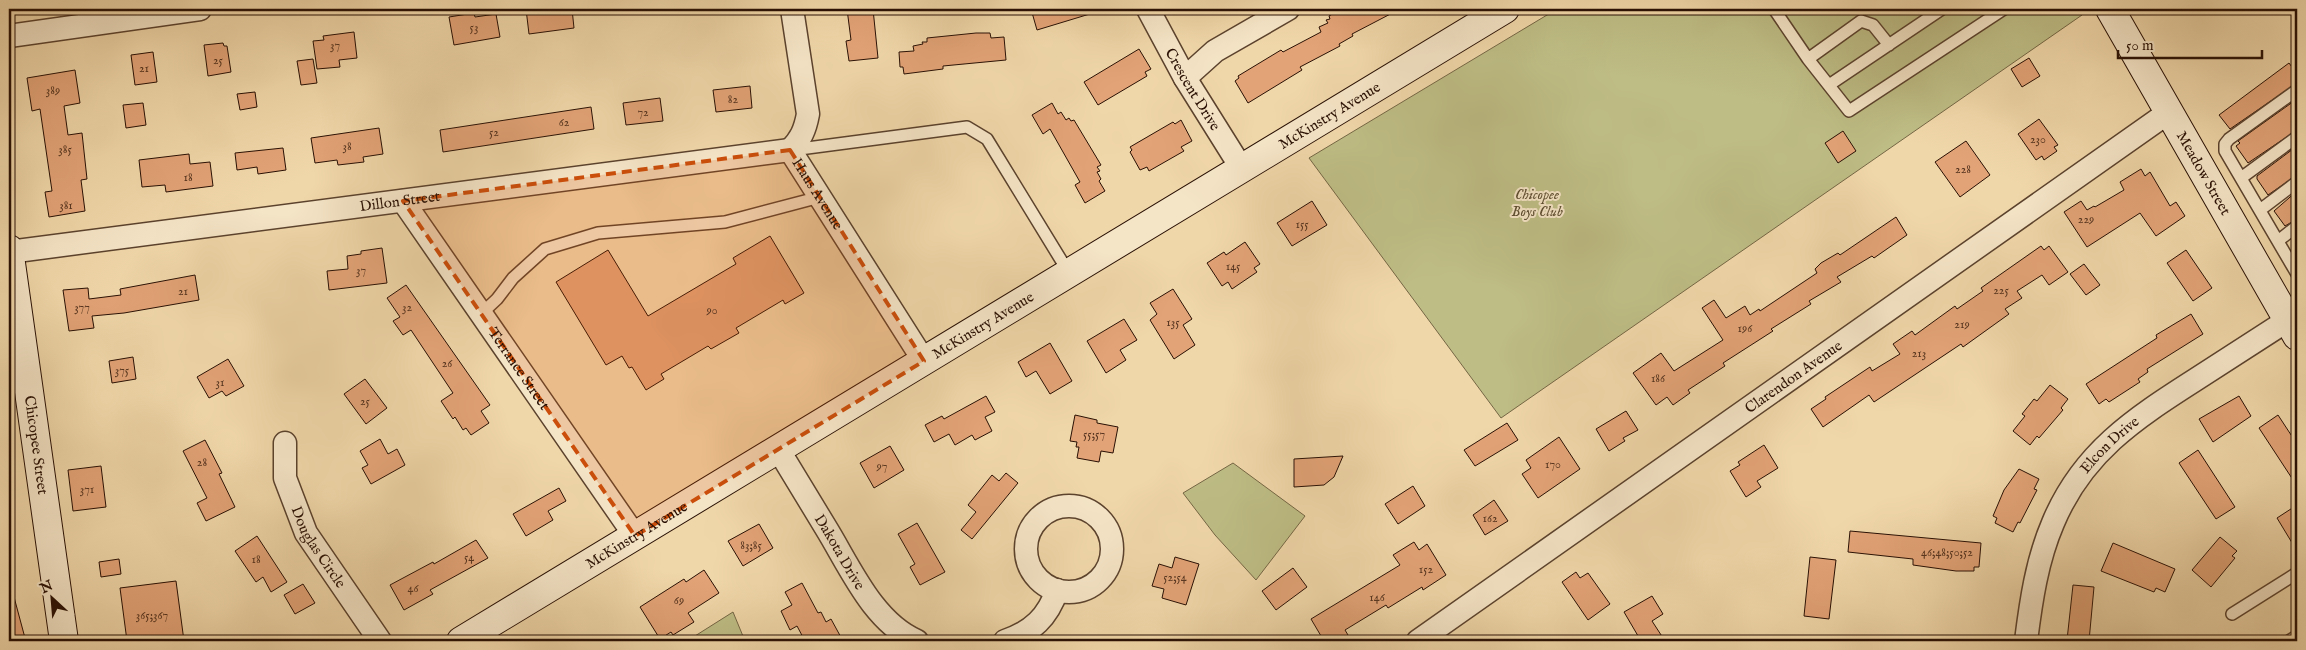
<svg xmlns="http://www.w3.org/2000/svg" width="2306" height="650" viewBox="0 0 2306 650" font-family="'IM FELL English',serif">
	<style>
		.green { fill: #bebd85; stroke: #746644 }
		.building { fill: #e2a376; stroke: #291004 }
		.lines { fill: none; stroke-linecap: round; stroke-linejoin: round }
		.lane-casing { stroke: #5b422d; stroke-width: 14 }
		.street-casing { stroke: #5b422d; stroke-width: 25 }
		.secondary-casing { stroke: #291004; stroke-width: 30 }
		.lane { stroke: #f5e5c7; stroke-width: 11 }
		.street { stroke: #f5e5c7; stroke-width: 22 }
		.secondary { stroke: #f5e5c7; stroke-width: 28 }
		.marked { fill: #cb4e0b; fill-opacity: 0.2; stroke: #cb4e0b; stroke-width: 4; stroke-dasharray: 10 6; stroke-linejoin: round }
		.labels { text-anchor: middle; stroke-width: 4; stroke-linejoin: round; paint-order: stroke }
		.number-label { font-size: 12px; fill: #573520 }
		.street-label { font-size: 15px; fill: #291004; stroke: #f5e5c7 }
		.park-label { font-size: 15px; font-style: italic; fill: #5d4d31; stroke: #f5e5c7 }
	</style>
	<rect width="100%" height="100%" fill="#f0d7a9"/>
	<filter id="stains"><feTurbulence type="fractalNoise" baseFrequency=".004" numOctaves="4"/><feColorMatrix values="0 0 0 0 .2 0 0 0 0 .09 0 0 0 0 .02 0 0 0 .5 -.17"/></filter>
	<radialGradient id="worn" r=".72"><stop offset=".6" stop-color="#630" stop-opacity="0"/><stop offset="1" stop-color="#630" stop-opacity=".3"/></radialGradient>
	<path class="green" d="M1557,9H2079L2082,15L1501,418L1309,158Z
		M1233,463L1305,516L1256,580L1215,535L1183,493Z
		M733,612L745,641H687Z"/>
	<path class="building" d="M526,9H572L574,28L529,34Z
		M847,9H873L878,58L849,61L846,41L851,40Z
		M1031,9H1092L1093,13L1037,30Z
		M1341,9H1400L1352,34L1353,36L1339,44L1340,46L1300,67L1302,70L1248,103L1235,81L1239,78L1238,76L1281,50L1283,52L1321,32L1319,27L1328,23L1326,20L1330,19L1329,16Z
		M474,13L475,17L496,14L500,37L454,45L449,17Z
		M354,32L357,58L339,60L340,67L317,69L313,41L324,40L323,36Z
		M976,33H990L991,38L1004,37L1006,60L943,66V69L904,74L903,67H900L899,52L914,51L913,46L923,44L922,42H927V38Z
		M223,43L224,46H227L231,72L208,76L204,45Z
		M1139,49L1151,69L1145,72L1147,76L1098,105L1084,82Z
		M153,52L157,82L135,85L131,55Z
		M2029,58L2040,76L2022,87L2011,69Z
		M313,59L317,83L301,85L297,61Z
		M2289,63L2297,74V83L2230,129L2219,115Z
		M75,70L80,103L64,106L68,135L82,133L87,179L81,180L85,211L49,217L45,192L52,191L40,109L32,111L27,78Z
		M750,86L752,108L716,112L713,90Z
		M255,92L257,107L240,110L237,94Z
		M660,98L663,121L626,125L623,103Z
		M2297,99V130L2248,163L2236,146L2240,143L2238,141Z
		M143,103L146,125L126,128L123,105Z
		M1052,103L1058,114L1061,112L1066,120L1069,118L1071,121L1074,120L1101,165L1097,167L1100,171L1097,172L1101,179L1099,181L1105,191L1085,203L1075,185L1080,182L1050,129L1043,134L1032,115Z
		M591,107L594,129L443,152L440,130Z
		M2039,119L2058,145L2054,147L2057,151L2044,160L2042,156L2036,160L2018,134Z
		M1181,120L1192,141L1181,147L1184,151L1149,171L1147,167L1140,170L1130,152L1132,150L1130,147L1173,122L1175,124Z
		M379,128L383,154L363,157L364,162L338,165L337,160L315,163L311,138Z
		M1843,131L1856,151L1838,163L1825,143Z
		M1966,141L1990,175L1960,197L1935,162Z
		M2297,146V175L2268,195L2257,179V176Z
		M283,148L286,170L258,174L257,167L237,170L235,153Z
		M189,154L190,164L210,162L213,186L166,192L165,185L142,187L139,160Z
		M2141,169L2145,176L2150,172L2170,206L2176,202L2185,216L2156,236L2140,213L2087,247L2064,212L2081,201L2087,210L2094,206L2095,207L2124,190L2120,182Z
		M2297,191V219L2285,226L2274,211Z
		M1312,201L1327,225L1292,246L1277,223Z
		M1896,217L1907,235L1874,258L1872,256L1837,277L1841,282L1809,301L1811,304L1771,329L1773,331L1723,363L1725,366L1688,390L1690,393L1673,405L1667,397L1656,405L1633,373L1661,353L1674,371L1723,340L1702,308L1714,300L1726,318L1745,306L1750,315L1759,309L1760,311L1817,273L1815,269L1821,263L1838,253L1840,255Z
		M770,236L804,293L785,304L783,300L736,328L739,333L711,349L708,346L661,374L664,379L646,390L632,367L629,368L622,356L606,365L556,282L608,250L648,316L736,264L733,258Z
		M1245,242L1260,264L1254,268L1257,272L1232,289L1228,282L1222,286L1207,263L1224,252L1226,255Z
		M2041,246L2044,250L2049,246L2068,272L2049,285L2042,275L2017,291L2022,298L2005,309L2009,314L1963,347L1961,344L1874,402L1869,395L1823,427L1811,409L1826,399L1825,397L1870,367L1872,371L1900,354L1893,344L1912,331L1915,335L1955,306L1957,309L1983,291L1981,288Z
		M382,248L387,283L329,290L327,271L348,269L347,256L361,254V251Z
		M2186,250L2212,288L2193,301L2167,263Z
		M2084,264L2100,285L2086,295L2070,274Z
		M195,275L199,300L124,313L92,316L94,328L69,331L63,290L88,288L89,299L121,295L120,289Z
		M406,285L490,405L481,411L489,423L471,435L466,428L463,430L455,417L453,419L441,401L453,393L411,330L403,335L393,321L400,317L387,298Z
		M1173,289L1192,319L1183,325L1195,345L1174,359L1150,320L1157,314L1150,303Z
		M2191,314L2203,334L2147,369L2148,372L2138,379L2140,382L2109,402L2106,399L2099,404L2086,384L2157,338L2156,335Z
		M1124,319L1137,340L1120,350L1126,360L1106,373L1087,341Z
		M1050,343L1072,381L1050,394L1036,371L1026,377L1018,362Z
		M133,357L136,379L112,383L109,361Z
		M228,359L244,386L226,396L222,391L209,398L197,377Z
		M365,379L387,408L366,424L344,394Z
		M2050,385L2068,399L2061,408L2063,410L2039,438L2037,436L2030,445L2013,431L2025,416L2022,414L2034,399L2037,401Z
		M986,396L995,412L985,417L992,431L975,440L972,435L955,445L949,434L934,442L925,425L942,416L944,419Z
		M2239,396L2251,416L2213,442L2199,419Z
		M1626,411L1638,430L1623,438L1625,441L1609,451L1596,429Z
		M1075,415L1097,420V423L1118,427L1113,453L1101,451L1099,462L1077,458L1079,447H1076L1077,442L1070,441Z
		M2278,415L2297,444V486L2259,428Z
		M1507,423L1518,440L1475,466L1464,450Z
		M1559,437L1580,469L1538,498L1522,474L1531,468L1526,460Z
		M380,439L388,454L397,449L405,465L371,484L362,468L368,465L360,451Z
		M205,440L222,473L219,474L235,507L206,521L197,503L207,498L183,451Z
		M1764,445L1778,468L1757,481L1761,487L1746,497L1730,471L1740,465L1738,462Z
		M890,446L904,470L874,488L860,463Z
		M2198,450L2235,507L2216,519L2179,463Z
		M1343,456L1334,477L1324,485L1294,487V459Z
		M101,466L106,507L73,511L68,470Z
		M2019,469L2039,479L2034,489L2037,490L2020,523L2018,522L2013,532L1995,523L1997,518L1993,516L2004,490Z
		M1006,473L1018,483L972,539L961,530L976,512L968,505L992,475L999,481Z
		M1413,486L1425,506L1398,524L1385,504Z
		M559,488L566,501L548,511L553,520L526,536L513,514Z
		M1494,500L1508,521L1485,535L1473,515Z
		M2297,505V551L2277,518Z
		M917,523L945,572L920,585L910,567L915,564L898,534Z
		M759,524L773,548L743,566L728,541Z
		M1850,531L1981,543L1979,567H1974V571H1956L1913,565V559L1848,552Z
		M257,536L287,582L271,592L263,577L256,582L235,551Z
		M2220,537L2237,551L2232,556L2235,558L2211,587L2192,570Z
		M476,540L488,558L430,590L433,594L404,610L390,585L433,562L434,564Z
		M1414,542L1419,550L1427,544L1446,575L1423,590L1422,587L1388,608L1386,605L1345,630L1348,635L1338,641H1324L1311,619L1400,565L1393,555Z
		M2113,543L2175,569L2165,592L2156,588L2154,592L2101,571Z
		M1175,557L1199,564L1186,605L1162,598L1164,589L1152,586L1159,564L1172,568Z
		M1810,557L1836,560L1829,619L1804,616Z
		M119,559L121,574L101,577L99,562Z
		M1293,568L1307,587L1276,610L1262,591Z
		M704,570L719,593L688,613L694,622L673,635L671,632L660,639L640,607L684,579L686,582Z
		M1576,572L1580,578L1588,573L1610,604L1588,620L1562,582Z
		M176,581L184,641H127L120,588Z
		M802,583L818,613L821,612L826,622L831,619L843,641H805L797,626L790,630L781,611L792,605L785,592Z
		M303,584L315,603L295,614L284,595Z
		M2073,585L2094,587L2089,641L2067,640Z
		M1652,596L1663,614L1652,621L1665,641H1641L1624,612Z
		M14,597L25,638L9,641V598Z"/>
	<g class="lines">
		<defs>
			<path id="lane" d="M1774,9L1808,59L1849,111L2004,9
				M1808,59L1861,21L1873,25L1889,45
				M1829,85L1942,9
				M2297,90L2229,139L2225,144V151L2297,274
				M792,150L967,127L987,139L1069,273
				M2241,178L2297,137
				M2260,210L2297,182
				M2278,241L2297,226
				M481,314L497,299L513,278L545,249L598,233L725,222L820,197
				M2232,614L2297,573
				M2289,641L2297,636"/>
			<g id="street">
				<path id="s1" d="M792,9L808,114C805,130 801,139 790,150L924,361"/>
				<path id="s2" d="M1148,9L1185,78L1242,169"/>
				<path d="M9,36L200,9"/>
				<path d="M1185,78L1215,51L1288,9"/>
				<path id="s3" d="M403,201L635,536"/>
				<path id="s4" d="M9,252L790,150"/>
				<path id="s5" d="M285,443V478L306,533L380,641"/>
				<path id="s6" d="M778,449C794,475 810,502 826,528C850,567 873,622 917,641"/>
				<circle cx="1069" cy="549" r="43"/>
				<path d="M1005,641C1032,632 1048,617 1057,590"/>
				<path id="s7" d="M1418,641L2169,112"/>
				<path id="s8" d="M2026,641C2031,601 2037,560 2053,523C2082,453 2134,419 2195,380C2226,360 2257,340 2288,320"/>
			</g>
			<g id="secondary">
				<path id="s9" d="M2110,9L2297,336"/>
				<path id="s10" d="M9,249L64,641"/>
				<path id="s11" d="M461,641L1505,9"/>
			</g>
		</defs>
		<use href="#lane" class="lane-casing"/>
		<use href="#street" class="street-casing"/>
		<use href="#secondary" class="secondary-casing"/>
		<use href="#lane" class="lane"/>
		<use href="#street" class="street"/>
		<use href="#secondary" class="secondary"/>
	</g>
	<path class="marked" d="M790,150L924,361L635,536L403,201Z"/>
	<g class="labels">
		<g class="number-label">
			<text x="474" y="31">53</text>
			<text x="335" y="49">37</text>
			<text x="218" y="64">25</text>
			<text x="144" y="72">21</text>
			<text x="53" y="94">389</text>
			<text x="733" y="103">82</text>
			<text x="643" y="116">72</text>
			<text x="564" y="126">62</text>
			<text x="494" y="136">52</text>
			<text x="2038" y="143">230</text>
			<text x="347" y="150">38</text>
			<text x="65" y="153">385</text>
			<text x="1963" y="173">228</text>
			<text x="188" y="181">18</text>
			<text x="66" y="209">381</text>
			<text x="2086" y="223">229</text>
			<text x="1302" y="228">155</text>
			<text x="1233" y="270">145</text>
			<text x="361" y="274">37</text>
			<text x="2001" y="294">225</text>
			<text x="183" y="295">21</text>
			<text x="82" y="311">377</text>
			<text x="407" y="311">32</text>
			<text x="712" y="314">90</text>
			<text x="1173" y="326">135</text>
			<text x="1962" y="328">219</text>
			<text x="1745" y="332">196</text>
			<text x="1919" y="357">213</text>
			<text x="447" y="367">26</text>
			<text x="122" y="374">375</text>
			<text x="1658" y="382">186</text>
			<text x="220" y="386">31</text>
			<text x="365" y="405">25</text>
			<text x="1094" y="438">55;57</text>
			<text x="202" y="466">28</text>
			<text x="1553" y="468">170</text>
			<text x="882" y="470">97</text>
			<text x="87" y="493">371</text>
			<text x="1490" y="522">162</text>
			<text x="751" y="549">83;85</text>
			<text x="1947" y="556">46;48;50;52</text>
			<text x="469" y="561">54</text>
			<text x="256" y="563">18</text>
			<text x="1426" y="573">152</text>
			<text x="1175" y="581">52;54</text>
			<text x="413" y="592">46</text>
			<text x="1377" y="601">146</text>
			<text x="679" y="604">69</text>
			<text x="152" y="619">365;367</text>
		</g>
		<g class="street-label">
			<text dy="5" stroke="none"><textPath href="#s2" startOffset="92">Crescent Drive</textPath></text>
			<text dy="5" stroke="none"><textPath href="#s11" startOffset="1015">McKinstry Avenue</textPath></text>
			<text dy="5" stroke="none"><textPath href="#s9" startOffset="189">Meadow Street</textPath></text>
			<text dy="5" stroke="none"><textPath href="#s1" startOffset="199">Haus Avenue</textPath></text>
			<text dy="5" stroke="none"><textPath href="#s4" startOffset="394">Dillon Street</textPath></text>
			<text dy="5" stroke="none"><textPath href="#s11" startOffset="610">McKinstry Avenue</textPath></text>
			<text dy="5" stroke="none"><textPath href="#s3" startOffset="204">Terrance Street</textPath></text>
			<text dy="5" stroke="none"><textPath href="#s7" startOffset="459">Clarendon Avenue</textPath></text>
			<text dy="5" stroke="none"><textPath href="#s10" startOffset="198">Chicopee Street</textPath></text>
			<text dy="5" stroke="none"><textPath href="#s8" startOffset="219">Elcon Drive</textPath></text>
			<text dy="5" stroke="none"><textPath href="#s11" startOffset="205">McKinstry Avenue</textPath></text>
			<text dy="5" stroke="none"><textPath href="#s5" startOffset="112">Douglas Circle</textPath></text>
			<text dy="5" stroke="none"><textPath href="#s6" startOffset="120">Dakota Drive</textPath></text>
		</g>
		<g class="park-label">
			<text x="1537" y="199">Chicopee<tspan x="1537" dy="17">Boys Club</tspan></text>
		</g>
	</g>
	<rect width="2306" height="650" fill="none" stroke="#f0d7a9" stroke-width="30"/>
	<rect x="10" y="10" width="2286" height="630" fill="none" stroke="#291004" stroke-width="2.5"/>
	<rect x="15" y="15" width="2276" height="620" fill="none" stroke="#291004"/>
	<g transform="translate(52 598) rotate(334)" stroke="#f5e5c7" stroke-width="4" paint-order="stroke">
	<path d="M0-4L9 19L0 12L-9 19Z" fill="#291004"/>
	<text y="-8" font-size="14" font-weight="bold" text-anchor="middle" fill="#291004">N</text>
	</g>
	<path d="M2118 50v8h144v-8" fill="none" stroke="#291004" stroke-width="2.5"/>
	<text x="2126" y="50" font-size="15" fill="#291004" stroke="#f5e5c7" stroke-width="4" paint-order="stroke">50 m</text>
	<rect width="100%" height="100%" filter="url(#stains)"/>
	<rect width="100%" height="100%" fill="url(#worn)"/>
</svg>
